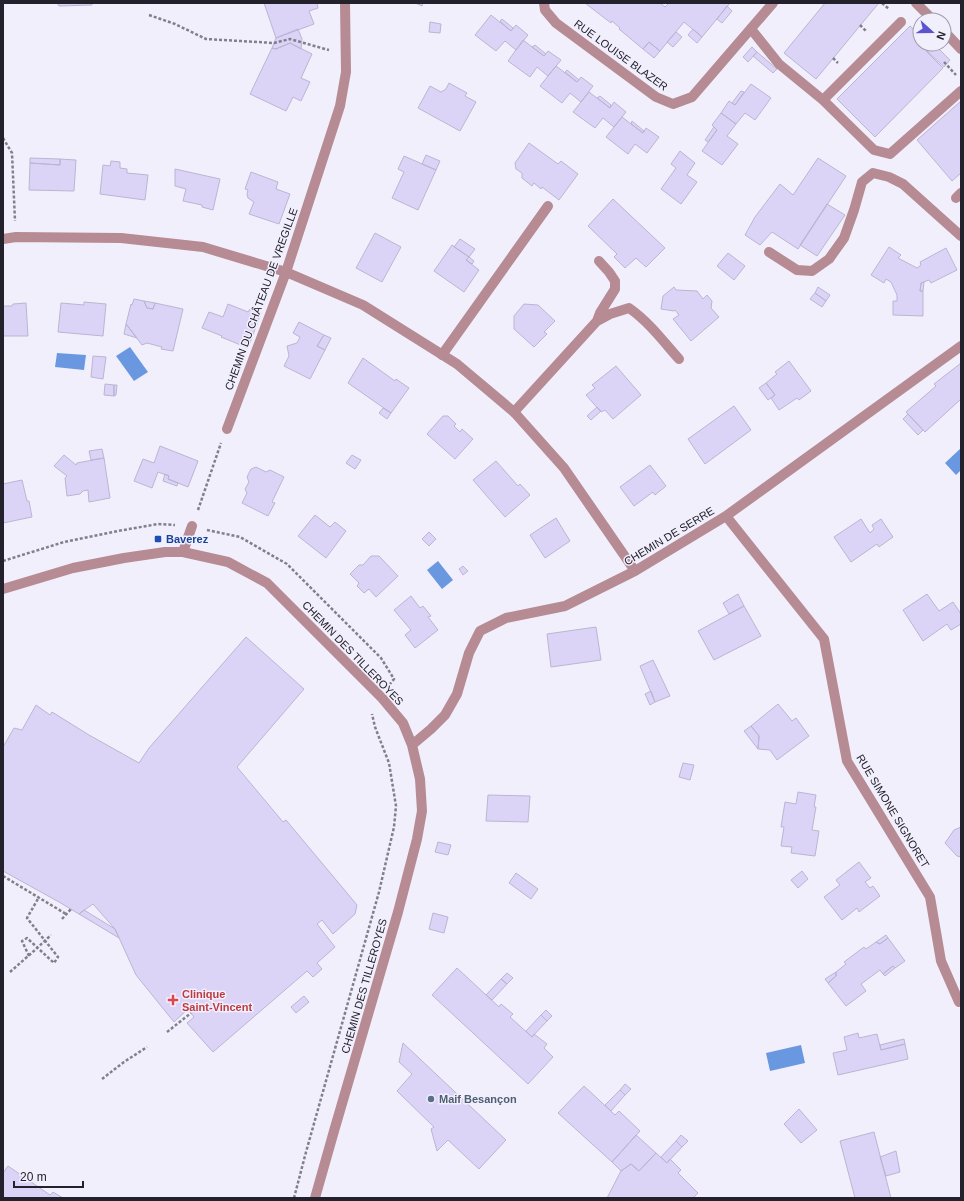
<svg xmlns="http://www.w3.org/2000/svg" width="964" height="1201" viewBox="0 0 964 1201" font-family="Helvetica,sans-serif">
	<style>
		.water { fill: #6a98e0 }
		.building { fill: #dbd4f7; stroke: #bbb5d3 }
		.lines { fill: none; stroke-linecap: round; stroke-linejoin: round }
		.path { stroke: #827f8b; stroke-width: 2.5; stroke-dasharray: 3 2; stroke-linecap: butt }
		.service { stroke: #b68b93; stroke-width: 10 }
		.pedestrian { stroke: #b68b93; stroke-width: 10 }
		.minor { stroke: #b68b93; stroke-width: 10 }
		.transit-dot { fill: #1a4fb4; stroke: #f2effc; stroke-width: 1.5 }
		.health-dot { fill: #e0444e; stroke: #f2effc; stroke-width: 1.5 }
		.service-dot { fill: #5c6f8a; stroke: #f2effc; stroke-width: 1.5 }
		.labels { text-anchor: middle; stroke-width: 3; stroke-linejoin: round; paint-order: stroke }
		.street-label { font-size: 11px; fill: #23212c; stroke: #f2effc }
		.transit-label { font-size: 11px; font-weight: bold; fill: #164399; stroke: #f2effc; text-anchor: start }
		.health-label { font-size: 11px; font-weight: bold; fill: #be3a42; stroke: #f2effc; text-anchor: start }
		.service-label { font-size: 11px; font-weight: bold; fill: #4e5e75; stroke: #f2effc; text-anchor: start }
	</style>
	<rect width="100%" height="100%" fill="#f2effc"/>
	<path class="water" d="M130,347L148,372L134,381L116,356Z
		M57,353L86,355L84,370L55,367Z
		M961,448V470L956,475L945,463Z
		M438,561L453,580L442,589L427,570Z
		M801,1045L805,1063L770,1071L766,1053Z"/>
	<path class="building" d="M57,3H92V5L59,6Z
		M264,3H317L318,8L309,11L314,24L276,38Z
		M415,3H423L422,6Z
		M585,3H660L665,7L669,3H730L702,37L684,22L660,51L649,42L643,49L619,29L620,28L612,21L611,23Z
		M825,3H877L878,4L816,79L784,53Z
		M727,6L732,11L722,23L717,19Z
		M491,15L511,31L516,25L528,35L516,50L505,41L496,51L475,35Z
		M502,19L513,28L511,31L500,21Z
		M430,22L441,24L440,33L429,32Z
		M910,26L919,34L920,33V44H932L926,51L943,68L875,137L837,99Z
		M298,29L302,39L301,49L290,43L276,49L272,48L276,38Z
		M693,29L702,37L697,43L688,35Z
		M676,32L682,37L673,47L667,42Z
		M523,40L544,56L548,51L561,60L548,76L537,67L530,77L508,61Z
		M649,42L660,51L654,58L643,49Z
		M290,43L312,54L301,78L310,82L301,101L293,97L286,111L250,94L272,48L276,49Z
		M933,44H934L950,60L944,67L926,50Z
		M535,45L546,54L544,56L532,47Z
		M752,47L757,52L748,62L743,57Z
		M757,52L777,69L773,73L753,56Z
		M556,66L577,82L581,77L593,86L581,102L570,93L562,103L540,86Z
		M567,70L579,80L577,82L565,72Z
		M449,83L467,93L465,96L476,102L460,131L418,108L430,86L441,92L446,89Z
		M751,84L771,98L755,120L745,113L736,124L721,113L729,101L735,105Z
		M741,91L744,92L735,105L732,103Z
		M589,92L610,108L614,102L626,112L614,127L603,118L595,128L573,112Z
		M600,96L611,105L610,108L597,98Z
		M961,101V173L952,181L917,140Z
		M721,113L736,124L727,136L738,144L722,165L702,151L717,130L712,125Z
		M622,117L643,133L646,128L659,137L647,153L635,144L628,154L606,137Z
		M632,121L644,131L643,133L631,124Z
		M714,127L717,130L708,142L705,140Z
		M529,143L558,164L561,161L578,174L559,200L542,187L541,189L534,183L532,186L522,178V173L516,169L515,163Z
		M680,151L695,163L687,175L697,182L681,204L661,189L676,168L671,164Z
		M426,155L440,161L436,170L422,164Z
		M404,156L436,170L418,210L392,198L404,172L398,169Z
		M30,158L60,159V165L30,163Z
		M818,158L846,176L798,249L772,232L760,245L745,235L755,217L780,184L793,195Z
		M60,159L76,160L74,191L29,190L30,163L60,165Z
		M111,161L120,162V168L127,169V173L148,175L145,200L100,194L103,165L110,166Z
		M175,169L220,179L213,210L202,207V205L183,201L186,189L175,186Z
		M251,172L278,182L276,189L290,194L279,224L249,214L254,202L248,198L247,194L248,190L245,189Z
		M613,199L665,248L646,267L636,258L625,268L614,257L617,254L588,226Z
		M827,204L845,215L817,256L800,245Z
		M375,233L401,247L382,282L356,268Z
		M460,239L475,249L469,257L454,247Z
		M452,245L469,257L466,260L479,270L464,292L434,271Z
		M889,247L901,255L898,258L917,268L921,265L920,262L946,248L957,270L931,283L929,280L921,283L920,291H923V316L893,315V301H897V295L891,282L886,279L884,283L871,275Z
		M728,253L745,266L734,280L717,266Z
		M469,257L474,261L472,264L466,260Z
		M924,282L923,291H920L921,283Z
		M674,287L676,290L697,291L703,299L707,295L712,301L711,308L719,317L691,341L673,319L679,315L675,310L674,311L661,309L663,296Z
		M818,287L830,295L826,301L815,293Z
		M815,293L826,301L822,307L810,299Z
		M134,299L144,301L147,308L153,309L155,303L183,309L173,351L161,349L162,347L147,343L142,345L126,324L131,304L132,305Z
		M144,301L155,303L153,309L147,308Z
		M84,302L106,304L103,336L58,332L61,303L84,305Z
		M26,303L28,336H3V306H12L13,304Z
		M228,304L248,312L250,309L261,313L248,348L221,337L222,336L202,328L209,312L223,317Z
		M524,304L538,305L555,321L544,332L547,334L534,347L514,329V316Z
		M299,322L324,335L317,346L325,350L310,379L284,366L289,356L287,346L297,343L300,337L293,333Z
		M126,324L137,338L124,334Z
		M324,335L331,338L325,350L317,346Z
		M93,356L106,357L103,379L91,377Z
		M363,358L395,381L396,379L409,388L391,413L348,383Z
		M789,361L811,391L799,400L797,398L779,410L771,398L775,395L766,383L777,374L775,372Z
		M961,363V399L925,432L906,412L936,386L934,384Z
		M616,366L641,395L613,419L605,410L601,412L586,395L595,388L592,385Z
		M766,383L775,395L768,400L759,388Z
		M105,384L114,385V396L104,395Z
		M114,385H117L116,395L114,396Z
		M734,406L751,430L705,464L688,439Z
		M597,407L601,411L591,420L587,416Z
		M383,408L391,413L387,419L379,413Z
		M908,414L923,430L918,435L903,419Z
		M443,416H448L456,424L454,426L460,432L462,429L473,439L455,459L427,434Z
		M160,446L198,461L188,487L168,479L169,476L158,472L152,488L134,481L143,459L154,463Z
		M102,449L104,458L91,460L89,451Z
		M64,455L76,465L77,463L104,458L110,498L89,502L88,490L83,491L80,494L67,496L65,478L67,476L54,466Z
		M352,455L361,460L355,469L346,463Z
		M496,461L518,486L520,484L530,495L505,517L473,480Z
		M650,465L666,486L655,495L653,492L634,506L620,487Z
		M256,467L266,472L270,470L284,477L272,502L275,503L268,516L242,503L247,493L245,489L249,482L247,477L251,469Z
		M165,474L169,476L168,479L178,483L177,486L163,481Z
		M22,480L27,501H29L32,517L3,523V484Z
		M315,515L330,527L335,522L346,531L326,558L298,536Z
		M556,518L570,541L545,558L530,535Z
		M861,519L870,533L874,529L872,525L881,519L893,537L879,547L877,544L851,562L834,537Z
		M429,532L436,539L429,546L422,539Z
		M371,556H379L398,576L376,597L369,589L364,593L357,586L359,583L350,574L359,565H363Z
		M463,566L468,571L463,575L459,569Z
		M738,594L744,606L729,614L723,603Z
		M927,594L939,611L953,602L961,614V624L951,630L947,624L923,641L903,610Z
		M411,596L420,608L423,606L431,616L428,617L438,630L415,648L405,635L411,630L394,610Z
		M744,606L761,636L714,660L698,631Z
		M596,627L601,660L551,667L547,634Z
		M246,637L304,689L237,767L283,822L286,820L357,905L355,914L333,934L322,920L317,924L335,947L317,963L322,969L313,977L307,971L213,1052L187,1023L194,1017L188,1009L174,1022L136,975L115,929L93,904L79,914L59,902L3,871V747L14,728L22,730L36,705L50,715L52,712L89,735L139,763L149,748Z
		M653,660L670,696L655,702L640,666Z
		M651,691L655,702L650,705L645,694Z
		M778,704L792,721L796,718L809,736L777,760L770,750L758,749L759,736L751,726Z
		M751,726L759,736L758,749L744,731Z
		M683,763L694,765L690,780L679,777Z
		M798,792L816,795L814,807H816L812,830L819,831L815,856L791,853L792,847L781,846L784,827H781L785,802L796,804Z
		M488,795L530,796L528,822L486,821Z
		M961,827V857L957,856L945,843L954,830Z
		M438,842L451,845L448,855L435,852Z
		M859,862L871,878L865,882L870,888L873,886L880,896L859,912L857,908L842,920L824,897L840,885L836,880Z
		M802,871L808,879L798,888L791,880Z
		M516,873L538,889L531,899L509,883Z
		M84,910L115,929L119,938L79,914Z
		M433,913L448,917L444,933L429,929Z
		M886,935L888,938L880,944L876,942Z
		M888,938L905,961L895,968L893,966L883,974L880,970L861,984L866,991L846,1006L828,983L836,976V972L846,964L844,962L864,947L866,949L876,942L880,944Z
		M893,966L895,968L885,976L883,974Z
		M457,968L499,1007L501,1004L513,1014L510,1017L532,1037L534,1034L547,1044L544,1048L553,1057L528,1084L432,995Z
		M836,972V976L828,983L825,979Z
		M507,973L513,978L507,984L501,979Z
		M501,979L507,984L492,1000L486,995Z
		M304,996L309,1002L296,1013L291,1007Z
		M546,1010L552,1016L547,1021L541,1015Z
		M541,1015L547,1021L532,1037L526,1031Z
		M858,1033L859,1038L877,1034L881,1050L905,1044L908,1059L838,1075L833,1053L847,1050L844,1037Z
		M904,1039L905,1044L881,1050L880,1045Z
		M403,1043L506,1140L479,1169L448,1140L437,1151L431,1129L434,1127L397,1091L412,1074L399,1062Z
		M625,1084L631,1089L625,1095L620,1090Z
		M584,1086L615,1115L619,1111L640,1131L612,1162L558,1113Z
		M620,1090L625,1095L611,1111L605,1105Z
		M799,1109L817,1130L801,1143L784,1124Z
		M874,1132L891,1198H855L840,1141Z
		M636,1135L656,1153L639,1171L631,1164L621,1171L612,1162Z
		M681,1135L688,1141L682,1147L676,1141Z
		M676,1141L682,1147L667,1163L661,1157Z
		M896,1151L900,1172L886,1176L880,1157Z
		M656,1153L667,1163L670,1159L681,1170L678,1173L698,1193L693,1198H607L621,1171L631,1164L639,1171Z
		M8,1166L50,1195L53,1192L63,1198H3V1173Z"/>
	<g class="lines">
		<path class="path" d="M882,3L889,9
			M149,15L175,24L206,39L274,43L290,39L325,49L329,50
			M860,25L867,32
			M833,58L838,63
			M944,62L956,75
			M3,138L12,153L15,221
			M198,510L221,443
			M207,530L240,537L287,564L381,658L394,679L390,684
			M3,561L64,542L118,531L158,524L175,525
			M3,876L66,914
			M62,919L71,909
			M29,956L22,941L27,938L54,963L58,957L27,918L39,897
			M10,972L35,950L51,935
			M167,1032L191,1013
			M102,1079L124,1062L147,1047
			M294,1198L306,1152L379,892L394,827L396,806L389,763L375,727L372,714"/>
		<path class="service" d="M751,29L779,64L823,100L874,150L890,154L961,91
			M823,100L901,22
			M956,198L961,193
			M769,252L797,270L812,271L829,259L844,238L854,210L862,182L873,173L889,177L903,184L961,236
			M597,321L600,313L615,289V281L609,272L599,261
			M442,355L548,206
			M514,412L597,321L610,314L629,308C649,322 663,341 679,359"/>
		<path class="pedestrian" d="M227,429L286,272
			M183,552L192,526"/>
		<path class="minor" d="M544,3L545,10L556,23L656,97L673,104L692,97L773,3
			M916,3L933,20
			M944,31L961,49
			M3,239L16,237L121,238L203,247L286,272L363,305L457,364L514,412L564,468L635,571
			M286,272L340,106L346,72L345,3
			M726,516L824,639L847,761L930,897L941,961L959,1002
			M3,589L73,568L124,558L165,552H183L228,562L267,583L382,698L403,723L412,745L420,779L422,811L417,839L398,912L334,1131L315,1198
			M412,745L431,729L445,715L457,694L469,653L480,631L506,618L565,606L635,571L726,516L961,346"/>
	</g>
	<rect class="transit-dot" x="154" y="535" width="8" height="8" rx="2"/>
	<path class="health-dot" d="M171 994h4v4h4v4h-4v4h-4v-4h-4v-4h4z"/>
	<circle class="service-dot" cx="431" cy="1099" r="4"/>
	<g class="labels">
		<g class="street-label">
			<text transform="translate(621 55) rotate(36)" y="4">RUE LOUISE BLAZER</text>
			<text transform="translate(261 299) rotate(-70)" y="4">CHEMIN DU CHÂTEAU DE VREGILLE</text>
			<text transform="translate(669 536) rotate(-31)" y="4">CHEMIN DE SERRE</text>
			<text transform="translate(353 653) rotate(46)" y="4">CHEMIN DES TILLEROYES</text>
			<text transform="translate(893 811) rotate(59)" y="4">RUE SIMONE SIGNORET</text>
			<text transform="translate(364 986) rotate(-74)" y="4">CHEMIN DES TILLEROYES</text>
		</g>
		<g class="transit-label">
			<text x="166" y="543">Baverez</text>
		</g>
		<g class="health-label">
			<text x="182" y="998">Clinique<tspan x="182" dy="13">Saint-Vincent</tspan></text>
		</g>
		<g class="service-label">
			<text x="439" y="1103">Maif Besançon</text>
		</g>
	</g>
	<rect width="964" height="1201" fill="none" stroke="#23212c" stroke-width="8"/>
	<g transform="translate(932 32) rotate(111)"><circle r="19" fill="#f2effc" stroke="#9f9da9"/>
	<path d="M0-3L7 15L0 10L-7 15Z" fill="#5b54cc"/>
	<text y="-6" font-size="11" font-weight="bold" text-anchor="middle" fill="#23212c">N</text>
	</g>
	<path d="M14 1181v6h69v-6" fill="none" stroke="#23212c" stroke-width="2"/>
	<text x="20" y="1181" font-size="12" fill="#23212c" stroke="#f2effc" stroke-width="3" paint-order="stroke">20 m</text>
</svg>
